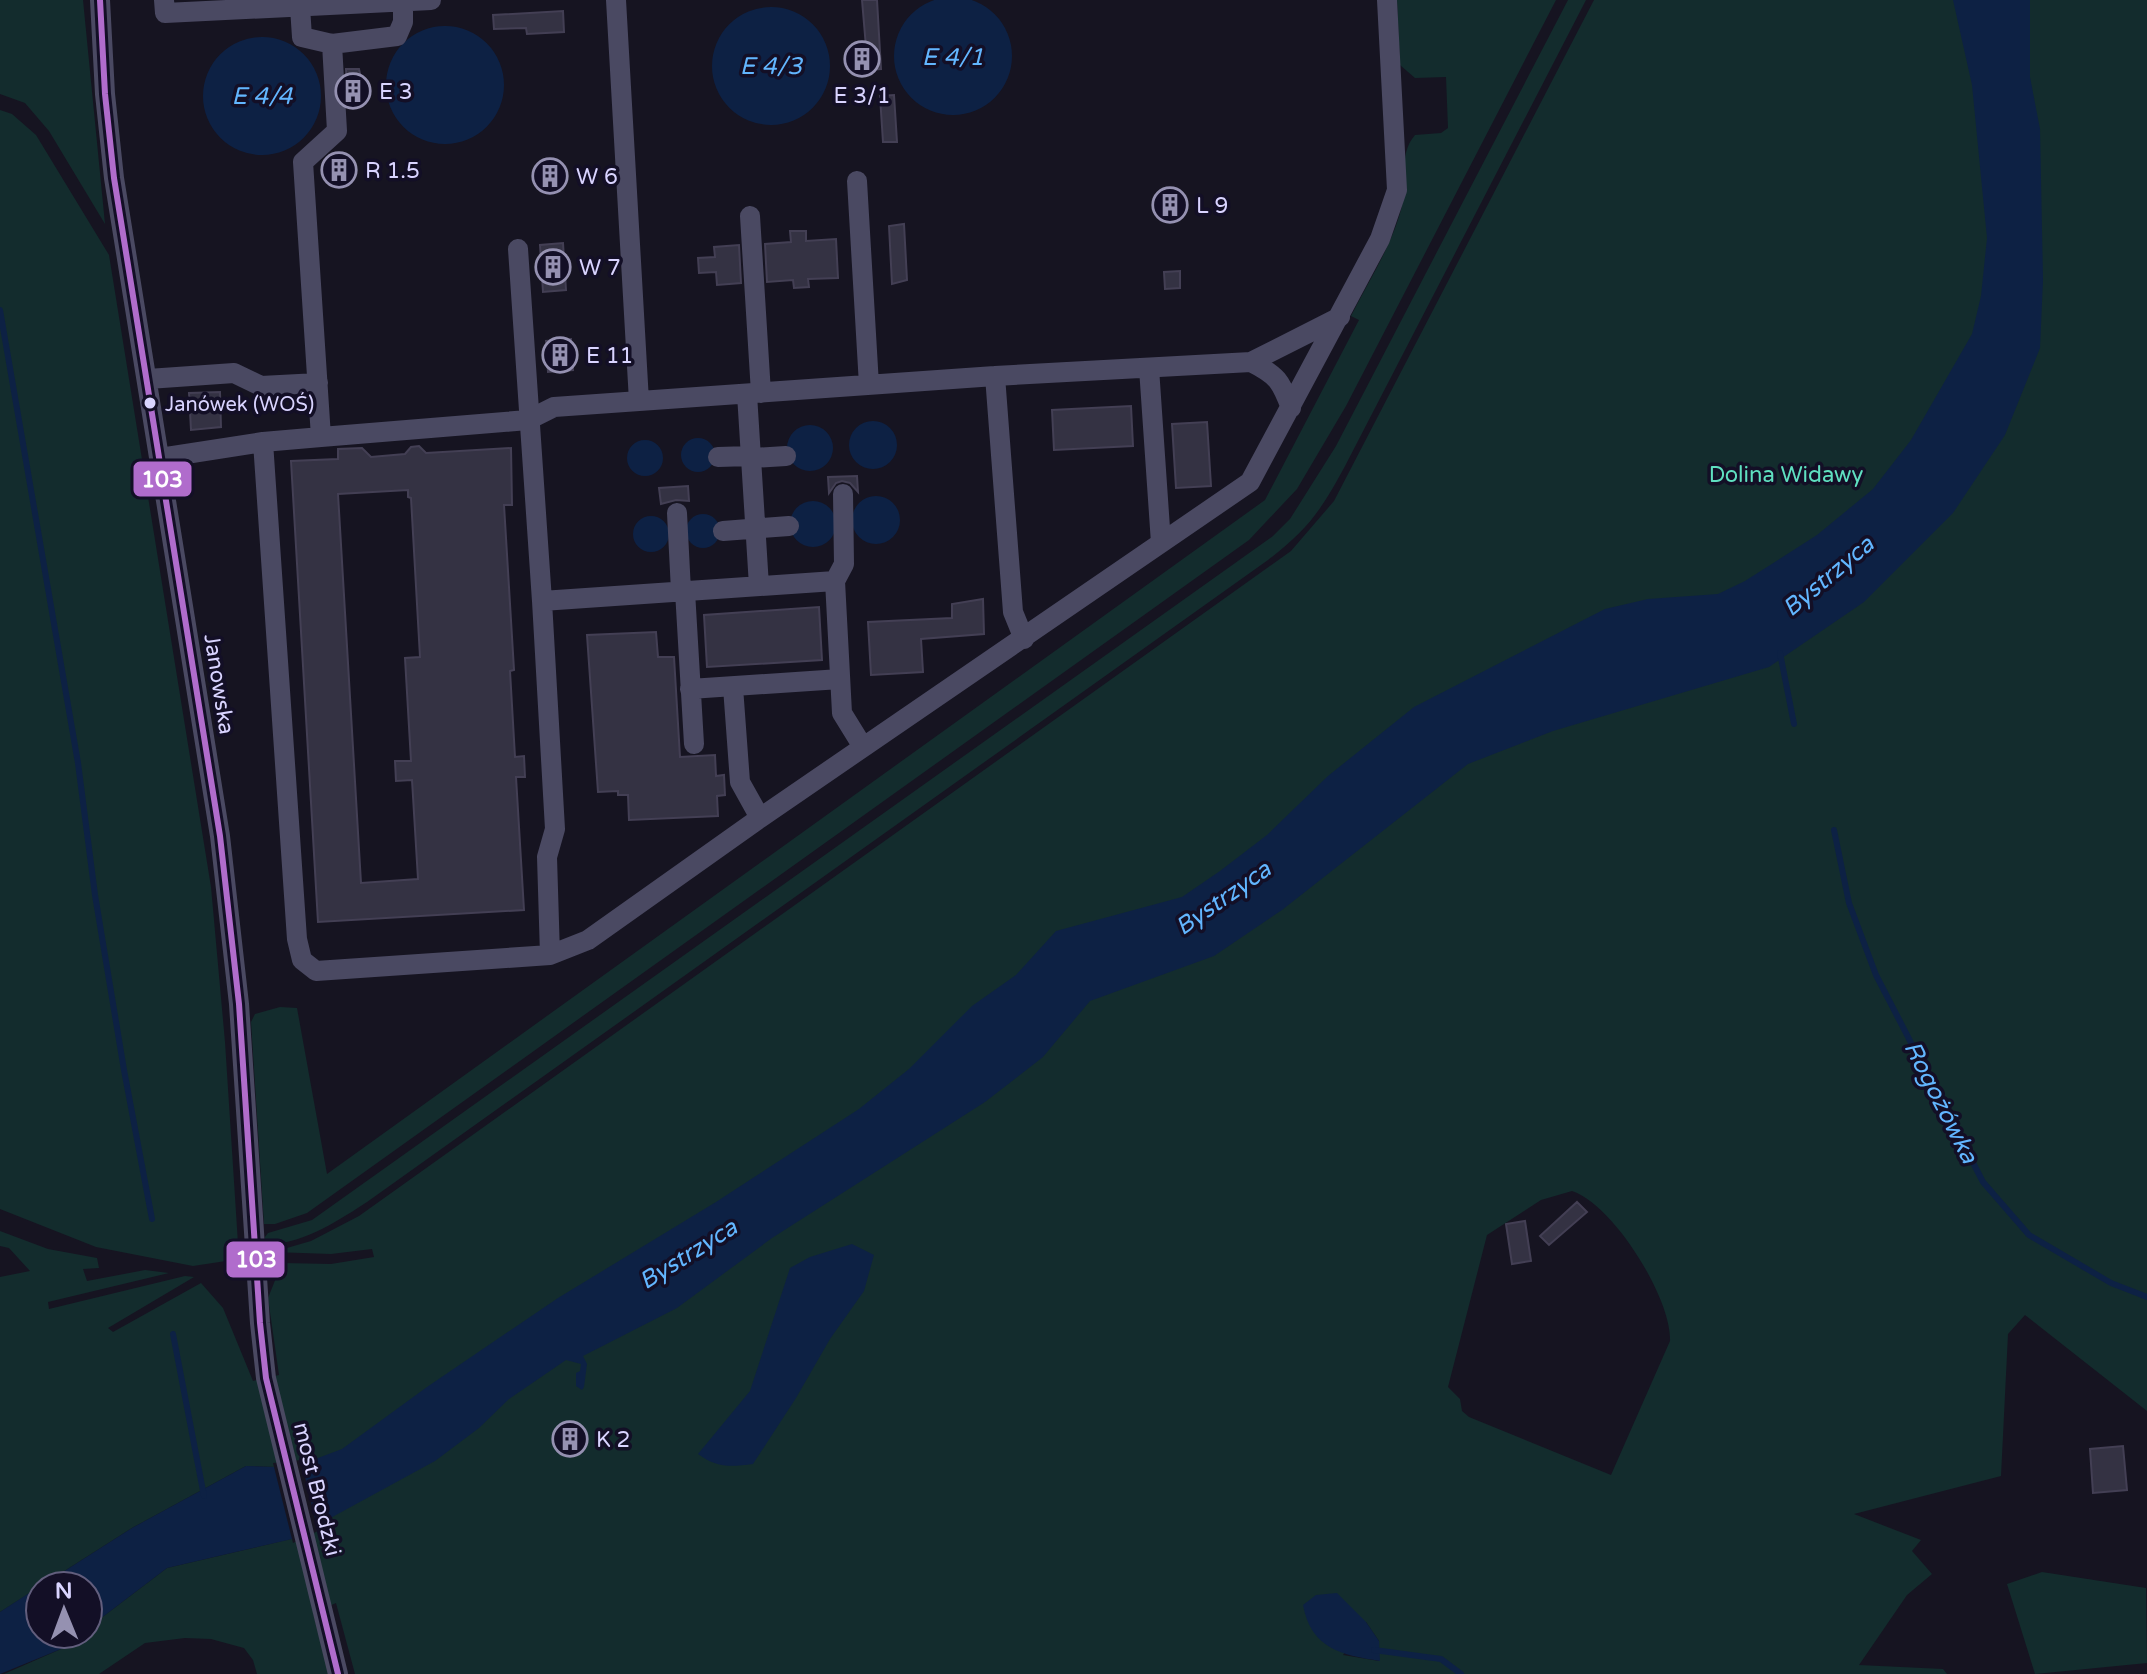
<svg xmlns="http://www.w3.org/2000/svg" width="2147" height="1674" viewBox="0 0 2147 1674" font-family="'Varela Round',sans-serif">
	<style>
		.green { fill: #132c2d; fill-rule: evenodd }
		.water { fill: #0d2144 }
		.pier { fill: #161421 }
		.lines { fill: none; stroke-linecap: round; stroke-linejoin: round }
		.stream { stroke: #0d2144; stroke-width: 6 }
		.building { fill: #343243; stroke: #433f54; stroke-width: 2; fill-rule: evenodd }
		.minor { stroke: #4a4962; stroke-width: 20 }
		.bus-1-casing { stroke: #130f26; stroke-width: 12 }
		.bus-1 { stroke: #b06ccc; stroke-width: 6 }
		.bus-dot { fill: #d9d4ff; stroke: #130f26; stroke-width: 3 }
		.labels { text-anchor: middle; stroke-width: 7; stroke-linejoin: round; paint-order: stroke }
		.bus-label { font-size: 20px; fill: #d9d4ff; stroke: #130f26; text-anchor: start }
		.poi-label { font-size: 22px; fill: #d9d4ff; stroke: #130f26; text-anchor: start }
		.park-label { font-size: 22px; fill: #5fe0c0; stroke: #130f26 }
		.street-label { font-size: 22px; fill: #d9d4ff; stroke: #130f26 }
		.water-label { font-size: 24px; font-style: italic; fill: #62b6ff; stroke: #130f26 }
		.line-badge { stroke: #130f26; stroke-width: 3 }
		.badge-label { font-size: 22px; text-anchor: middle; font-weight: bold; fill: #fff }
	</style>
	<rect width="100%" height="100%" fill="#161421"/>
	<path class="green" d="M0,0H83L105,224L49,131L25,103L0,94Z
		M1397,0H1556L1346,406L1297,489L1249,540L307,1213L275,1224H264L251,1022L255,1014L280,1007L297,1008L327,1174L1265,500L1359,320L1351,316C1369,280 1395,241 1403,201C1408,177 1398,155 1415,135L1441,133L1448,128L1446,77L1415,78L1400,65Z
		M1568,0H1586L1344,468C1320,512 1308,529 1268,560L367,1202C341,1219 297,1248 265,1243V1237L268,1233L312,1220L1273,536L1290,519L1336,446Z
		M1594,0H2147V1411L2025,1315L2008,1334L2001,1476L1854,1514L1921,1540L1912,1551L1932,1574L1907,1595L1859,1665L1943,1669L1947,1674H355L336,1603L313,1613L329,1674H257L253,1660L244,1648L211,1639L185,1638L145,1643L99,1674H4L61,1649L80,1634H88V1628L167,1568L291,1539L275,1467L246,1466L132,1528L0,1612V1277L30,1271L9,1248L0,1246V1231L48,1249L97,1258L99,1268L83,1269L87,1281L145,1270L169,1273L48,1302L49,1309L185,1276L194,1277L108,1328L113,1332L201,1283L223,1308L253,1381L279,1375L268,1298L282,1263L331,1264L374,1257L372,1249L331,1254L273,1252L311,1241L359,1216L1291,551L1334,501ZM1572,1191C1613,1204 1672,1299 1670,1341L1611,1475L1469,1417L1462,1411L1460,1399L1448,1387L1487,1235L1541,1200ZM1366,1622L1379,1641V1661L1343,1655Z
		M0,110L12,114L36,135L109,255L211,887L225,1042L239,1259L193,1266L96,1247L0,1209Z
		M2042,1572L2146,1588L2147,1663L2035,1674L2007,1584Z"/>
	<path class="water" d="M894 56a59 59 0 1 1 118 0a59 59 0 1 1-118 0Z
		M1953,0H2030V77L2040,129L2043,280L2040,348L2005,435L1953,513L1864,602L1769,667L1553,731L1468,764L1282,910L1214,956L1090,1001L1043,1057L985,1102L772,1238L677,1308L583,1356L587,1364L584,1387L582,1390L576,1386V1373L580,1371L581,1364L566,1360L509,1399L479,1428L435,1461L292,1539L167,1568L88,1628V1586H41L132,1528L246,1466L274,1467L302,1464L342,1449L427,1387L558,1298L716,1202L859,1109L909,1069L972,1006L1016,975L1056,931L1182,897L1220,871L1267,835L1328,776L1414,707L1605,609L1648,599L1718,594L1745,581L1817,535L1873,489L1911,440L1972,334L1981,296L1987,238L1972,85Z
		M712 66a59 59 0 1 1 118 0a59 59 0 1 1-118 0Z
		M386 85a59 59 0 1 1 118 0a59 59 0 1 1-118 0Z
		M203 96a59 59 0 1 1 118 0a59 59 0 1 1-118 0Z
		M849 445a24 24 0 1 1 48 0a24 24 0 1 1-48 0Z
		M787 448a23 23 0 1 1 46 0a23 23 0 1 1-46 0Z
		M681 455a17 17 0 1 1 34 0a17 17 0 1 1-34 0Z
		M627 458a18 18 0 1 1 36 0a18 18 0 1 1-36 0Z
		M852 520a24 24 0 1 1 48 0a24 24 0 1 1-48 0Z
		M790 524a23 23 0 1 1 46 0a23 23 0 1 1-46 0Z
		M686 531a17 17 0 1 1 34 0a17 17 0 1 1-34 0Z
		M633 534a18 18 0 1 1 36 0a18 18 0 1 1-36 0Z
		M852,1244L874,1255L864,1291L830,1339L796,1398L753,1464C730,1467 717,1468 698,1454L750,1391L790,1268L810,1257Z
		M40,1586V1634H80L61,1649L0,1674V1612Z
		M1337,1593L1366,1622L1379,1641L1380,1661C1342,1655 1311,1649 1303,1605L1316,1595Z"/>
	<path class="pier" d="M301,1460L318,1531L293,1543L273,1463Z"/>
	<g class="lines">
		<path class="stream" d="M0,310L78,763L95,895L124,1070L152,1219
			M1780,653L1794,724
			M1834,830L1849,903L1876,975L1983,1182L2029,1235L2111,1283L2147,1297
			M173,1334L204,1496
			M1374,1650L1441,1659L1461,1674"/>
	</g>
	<path class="building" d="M862,0H877L881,69L852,71L850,48L866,47Z
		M563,11L564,32L527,34L526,28L494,29L493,15Z
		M346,69H359L366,102L348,103Z
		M894,95L897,142H883L880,96Z
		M331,155H346V185H332Z
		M562,167L563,183L538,185L537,169Z
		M1178,196L1179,214L1161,215L1160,198Z
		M904,224L907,280L892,284L889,226Z
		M790,231H806V241L836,239L838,278L808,279L809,287L794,288L793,280L767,282L765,244L791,242Z
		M563,243L566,290L543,292L540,245Z
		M739,245L741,283L717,285L716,272L699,273L698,258L715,257L714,247Z
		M1180,271V288L1165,289L1164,272Z
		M571,339L573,370L548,372L546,341Z
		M220,392L221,427L191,430L189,393Z
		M1131,406L1133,446L1054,450L1052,410Z
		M1207,422L1211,486L1176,488L1172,424Z
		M419,446L426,453L511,448L512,505H504L514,670L510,671L515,757L524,756L525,777H516L524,910L318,922L291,461L338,459V449L362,448L371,457L405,454L411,447ZM408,490V497L411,498L420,657L405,658L411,761H395L396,781L412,780L418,879L361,883L338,494Z
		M857,476L858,492L850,483L842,481L836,483L829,493L828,477Z
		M688,486L689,501L676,500L661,504L659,488Z
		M983,599L984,634L921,639L923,672L871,675L868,622L952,618V604Z
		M819,607L822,660L707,667L704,615Z
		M656,632L658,657H674L680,757L715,755L716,776L724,775L725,795L717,796L718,816L629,820L628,795H618V791L598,792L587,635Z
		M1577,1202L1587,1212L1549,1245L1540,1236Z
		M1525,1221L1531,1261L1512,1264L1506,1224Z
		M2123,1446L2127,1490L2093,1493L2090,1449Z"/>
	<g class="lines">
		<path class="minor" d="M100,0L105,94L114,178L220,836L239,1004L260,1323L266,1378L338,1674
			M164,0L165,13L431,0
			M616,0L639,401
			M300,7L302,37L332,44L337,131L303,162L321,437L528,420L554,407L995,376L1251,362L1340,317
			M332,44L397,36L403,22V2
			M857,181L869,385
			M750,216L761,393
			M518,249L542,601L835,581L842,713L863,747
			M1251,362C1277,375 1281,381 1291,408
			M1149,368L1161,543
			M995,376L1013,612L1024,639
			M148,379L234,373L261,386L318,383
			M747,394L759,586
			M263,442L321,437
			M718,457L750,456
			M160,458L263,442L297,939L302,960L316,971L550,955L588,940L760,818L1250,482L1380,239L1397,190L1387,0
			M752,458L786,456
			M677,513L681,591
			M723,531L789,526
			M835,581L844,564L843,494
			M685,591L694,744
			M542,601L555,829L547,857L550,955
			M733,687L740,782L760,818
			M690,689L840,679"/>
		<defs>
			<path id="bus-1" d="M100,0L105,94L114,178L220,836L239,1004L260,1323L266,1378L338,1674"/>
		</defs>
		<use href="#bus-1" class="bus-1-casing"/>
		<use href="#bus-1" class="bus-1"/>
	</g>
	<defs>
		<symbol id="building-ring" viewBox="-11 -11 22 22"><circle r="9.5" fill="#130f26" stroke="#9591b1" stroke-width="1.5"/><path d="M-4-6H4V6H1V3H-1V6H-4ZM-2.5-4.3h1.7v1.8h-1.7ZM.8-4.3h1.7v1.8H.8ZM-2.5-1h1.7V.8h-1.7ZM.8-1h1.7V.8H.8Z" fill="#9591b1"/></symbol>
	</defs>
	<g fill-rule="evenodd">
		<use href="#building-ring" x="842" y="39" width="40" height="40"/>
		<use href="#building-ring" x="333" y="71" width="40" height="40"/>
		<use href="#building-ring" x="319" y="150" width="40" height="40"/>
		<use href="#building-ring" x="530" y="156" width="40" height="40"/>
		<use href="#building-ring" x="1150" y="185" width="40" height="40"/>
		<use href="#building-ring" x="533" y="247" width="40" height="40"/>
		<use href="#building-ring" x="540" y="335" width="40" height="40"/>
		<use href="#building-ring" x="550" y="1419" width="40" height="40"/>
	</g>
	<circle class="bus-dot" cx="150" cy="403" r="7"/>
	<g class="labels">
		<g class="bus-label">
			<text x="165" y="411">Janówek (WOŚ)</text>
		</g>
		<g class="poi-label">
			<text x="379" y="99">E 3</text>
			<text x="862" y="103" text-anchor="middle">E 3/1</text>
			<text x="365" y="178">R 1.5</text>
			<text x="576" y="184">W 6</text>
			<text x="1196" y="213">L 9</text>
			<text x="579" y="275">W 7</text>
			<text x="586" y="363">E 11</text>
			<text x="596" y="1447">K 2</text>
		</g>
		<g class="park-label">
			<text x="1786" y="482">Dolina Widawy</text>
		</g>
		<g class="street-label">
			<text transform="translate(220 684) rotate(81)" y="8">Janowska</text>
			<text transform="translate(318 1489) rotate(76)" y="8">most Brodzki</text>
		</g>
		<g class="water-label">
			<text x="953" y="65">E 4/1</text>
			<text x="771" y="74">E 4/3</text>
			<text x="262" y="104">E 4/4</text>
			<text transform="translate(1828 576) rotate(-40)" y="8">Bystrzyca</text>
			<text transform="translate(1223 898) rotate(-35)" y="8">Bystrzyca</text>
			<text transform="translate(1941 1102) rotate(63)" y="8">Rogożówka</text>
			<text transform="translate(688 1254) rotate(-32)" y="8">Bystrzyca</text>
		</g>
	</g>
	<g class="line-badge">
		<rect x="132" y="460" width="61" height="38" rx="8" fill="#b06ccc"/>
		<rect x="225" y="1240" width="61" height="39" rx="8" fill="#b06ccc"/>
	</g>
	<g class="badge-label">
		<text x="162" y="487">103</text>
		<text x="256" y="1267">103</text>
	</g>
	<g transform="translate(64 1610) rotate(359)"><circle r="38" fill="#130f26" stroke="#625e7d" stroke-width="2"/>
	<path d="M0-6L14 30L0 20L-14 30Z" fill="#9591b1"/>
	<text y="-12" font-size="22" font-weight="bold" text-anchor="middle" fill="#d9d4ff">N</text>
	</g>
</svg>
